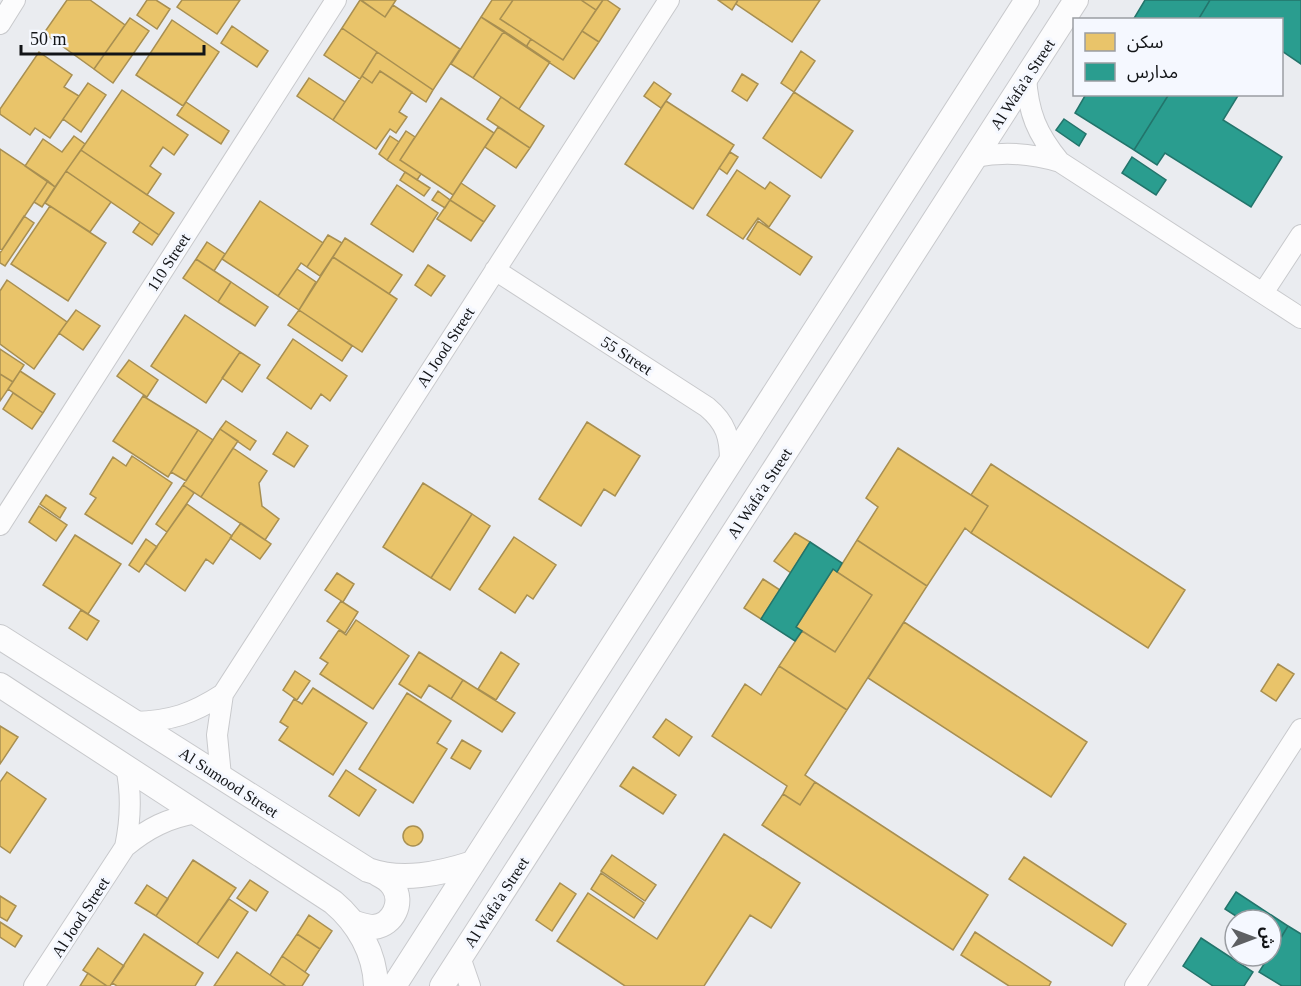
<svg xmlns="http://www.w3.org/2000/svg" width="1301" height="986" viewBox="0 0 1301 986" font-family="'Times New Roman','Noto Sans Arabic',serif">
	<style>
		.homes { fill: #e9c46a; stroke: #a88f51; stroke-width: 1.5 }
		.schools { fill: #2a9d8f; stroke: #23746b; stroke-width: 1.5 }
		.lines { fill: none; stroke-linecap: round; stroke-linejoin: round }
		.minor-casing { stroke: #c8c9cc; stroke-width: 22 }
		.tertiary-casing { stroke: #c8c9cc; stroke-width: 26 }
		.minor { stroke: #fcfcfd; stroke-width: 20 }
		.tertiary { stroke: #fcfcfd; stroke-width: 24 }
		.labels { text-anchor: middle; stroke-width: 6; stroke-linejoin: round; paint-order: stroke }
		.street-label { font-size: 16px; fill: #121417; stroke: #f5f8ff }
	</style>
	<rect width="100%" height="100%" fill="#eaecf0"/>
	<path class="homes" d="M67,0H90L125,25L94,69L44,33Z
		M147,0H156L170,9L157,29L137,15Z
		M182,0H240L217,34L177,7Z
		M360,0L385,17L393,5L460,49L433,90L342,28Z
		M361,0H396L385,17Z
		M492,0H513L500,19L531,39L526,47L481,17Z
		M513,0H581L596,10L563,60L500,19Z
		M581,0H603L596,10Z
		M603,0H607L620,9L599,42L582,31Z
		M718,0H738L732,10Z
		M738,0H820L792,42L736,4Z
		M481,17L504,31L473,78L451,64Z
		M130,18L149,31L113,83L94,69Z
		M172,20L219,52L183,106L136,75Z
		M232,26L268,51L257,67L221,43Z
		M342,28L377,52L360,79L324,55Z
		M504,31L550,62L519,109L473,78Z
		M582,31L599,42L574,79L526,47L531,39L563,60Z
		M801,51L815,61L794,92L781,83Z
		M39,52L72,75L64,87L79,96L50,138L35,128L30,135L0,114V109Z
		M377,52L433,90L426,102L380,71L372,83L362,76Z
		M380,71L412,92L399,112L407,117L396,133L390,129L376,149L333,120L362,76L372,83Z
		M742,74L758,84L747,101L732,91Z
		M309,78L345,102L333,120L297,96Z
		M654,82L671,94L661,108L644,96Z
		M88,83L106,95L81,132L63,119Z
		M122,90L188,135L174,155L163,147L150,166L161,174L147,195L81,150Z
		M794,92L853,131L821,178L763,138Z
		M501,97L544,126L530,148L487,119Z
		M441,98L494,133L453,195L400,160Z
		M666,101L734,145L693,209L625,164Z
		M186,102L229,131L221,144L177,115Z
		M498,127L530,148L516,168L485,147Z
		M406,131L415,137L400,160L421,174L417,180L387,160Z
		M74,136L85,144L55,187L25,166L43,139L62,152Z
		M390,136L399,142L387,160L379,154Z
		M0,149L48,181L2,250L0,249Z
		M81,150L174,213L159,235L66,171Z
		M730,152L738,157L727,174L719,168Z
		M737,170L765,189L770,182L790,196L769,227L758,218L743,239L707,215Z
		M66,171L111,202L90,232L45,203Z
		M405,172L430,188L424,196L400,180Z
		M48,181L55,187L42,207L34,202Z
		M461,183L495,206L484,222L450,200Z
		M397,185L438,213L413,252L371,224Z
		M438,191L450,200L445,208L432,200Z
		M450,200L484,222L471,241L437,219Z
		M260,201L323,243L307,267L301,263L278,296L222,259Z
		M50,206L106,243L68,301L11,264Z
		M24,216L34,223L5,266L0,263V253Z
		M758,221L812,257L800,275L747,239Z
		M140,222L159,235L152,245L133,232Z
		M328,235L342,243L320,276L307,267Z
		M345,238L402,275L389,294L333,257Z
		M207,242L225,254L214,271L196,259Z
		M333,257L397,299L362,352L299,310Z
		M196,259L231,282L218,302L183,278Z
		M428,265L445,276L431,296L415,285Z
		M297,269L316,282L299,310L278,296Z
		M7,280L67,322L34,369L0,344V291Z
		M231,282L268,307L255,326L218,302Z
		M76,310L100,326L83,350L59,333Z
		M299,310L352,346L342,361L288,325Z
		M185,315L240,352L206,403L151,366Z
		M293,339L347,376L330,401L321,394L311,409L267,378Z
		M0,349L24,365L13,382L0,374Z
		M240,352L260,365L242,392L222,378Z
		M129,360L158,380L147,397L117,376Z
		M20,371L55,394L43,413L8,389Z
		M0,374L13,382L0,401Z
		M13,393L43,413L32,429L3,409Z
		M143,396L198,430L168,477L113,441Z
		M226,421L256,441L250,450L220,429Z
		M587,422L640,456L615,496L604,489L581,526L539,499Z
		M220,429L238,441L201,497L183,485Z
		M198,430L213,440L186,481L171,472Z
		M287,432L308,446L294,467L273,454Z
		M233,448L267,471L259,483L262,506L279,519L265,540L201,497Z
		M898,448L988,506L971,533L965,528L927,586L857,540L878,507L866,498Z
		M132,456L172,483L132,544L85,514L96,498L90,494L113,457L126,466Z
		M991,464L1185,590L1148,648L971,533L988,506L971,495Z
		M423,483L472,514L431,578L383,547Z
		M183,485L194,493L167,532L156,524Z
		M46,495L66,508L60,518L40,504Z
		M187,504L232,536L213,564L206,559L185,591L145,563Z
		M39,506L67,525L56,541L29,522Z
		M472,514L490,526L450,590L431,578Z
		M241,523L271,544L260,559L230,538Z
		M795,533L810,542L791,573L774,561Z
		M75,535L121,564L88,614L43,585Z
		M514,537L556,565L533,599L527,595L515,613L479,589Z
		M146,539L157,547L139,572L129,565Z
		M857,540L927,586L847,710L779,666L802,631L835,652L872,595L837,572Z
		M833,569L872,595L835,652L796,627Z
		M337,573L354,584L343,602L325,590Z
		M763,579L780,590L761,619L744,608Z
		M341,601L358,612L345,633L327,621Z
		M81,610L99,621L87,640L69,628Z
		M356,620L409,656L373,709L320,674L328,663L320,658L339,630L346,635Z
		M904,622L1087,742L1051,797L868,678Z
		M419,652L463,680L451,699L429,685L421,698L399,684Z
		M501,652L519,664L496,700L478,689Z
		M1278,664L1294,674L1276,701L1261,691Z
		M779,666L847,710L805,775L815,782L800,805L783,794L787,786L712,736L745,684L761,695Z
		M295,671L310,681L297,700L283,690Z
		M463,680L515,713L502,732L451,699Z
		M313,688L367,723L333,775L279,740L288,727L280,722L294,699L302,704Z
		M407,693L451,721L437,743L447,749L413,803L359,769Z
		M666,719L692,737L679,756L653,737Z
		M0,726L18,737L0,764Z
		M462,740L481,751L470,769L451,758Z
		M633,767L676,795L663,814L620,786Z
		M346,770L376,790L359,816L329,796Z
		M7,772L46,799L10,853L0,846V782Z
		M815,782L988,895L953,950L762,825L783,794L800,805Z
		M403 836a10 10 0 1 1 20 0a10 10 0 1 1-20 0Z
		M724,834L800,883L771,928L750,915L704,986H625L557,941L588,893L657,939Z
		M612,855L656,885L645,901L601,871Z
		M1024,857L1126,924L1112,946L1009,879Z
		M193,860L236,888L197,944L156,916Z
		M601,873L644,903L634,918L591,889Z
		M250,880L268,892L256,911L237,898Z
		M560,883L576,894L552,931L536,920Z
		M147,885L168,899L156,916L135,903Z
		M0,896L16,906L7,921L0,917Z
		M229,899L248,912L218,958L197,944Z
		M309,915L332,931L320,949L297,934Z
		M0,922L22,936L15,947L0,937Z
		M975,932L1051,982L1049,986H1009L961,955Z
		M144,934L203,973L195,986H117L112,983Z
		M297,934L320,949L305,972L282,956Z
		M98,948L124,966L110,986H107L83,970Z
		M237,952L270,975L286,986H214Z
		M282,956L309,975L302,986H286L270,975Z
		M88,973L107,986H80Z"/>
	<path class="schools" d="M1145,0H1210L1198,20H1133Z
		M1210,0H1301V64L1282,51V20H1198Z
		M1086,94H1169L1134,150L1075,113Z
		M1169,94H1239L1223,120L1282,157L1251,207L1165,153L1157,165L1134,150Z
		M1064,119L1086,134L1079,146L1056,130Z
		M1132,157L1166,180L1156,195L1122,173Z
		M810,542L842,563L837,572L833,569L796,627L802,631L795,641L761,619Z
		M1236,892L1288,926L1278,943L1271,938V920H1242L1225,909Z
		M1288,926L1301,934V986H1282L1259,972L1269,956H1271V953Z
		M1201,938L1253,972L1244,986H1213L1183,966Z"/>
	<g class="lines">
		<defs>
			<path id="minor" d="M0,24L15,0
				M1026,76C1028,113 1037,134 1060,162
				M975,157C1005,151 1031,153 1060,162L1301,318
				M495,270L707,407C726,423 730,437 730,461
				M1263,293L1301,235
				M0,525L336,0
				M134,722C171,721 192,714 223,694
				M221,776L217,735L223,694L669,0
				M125,847C131,819 132,795 126,767
				M460,957L470,986
				M34,986L125,847C148,828 168,818 197,813
				M1135,986L1301,729"/>
			<path id="tertiary" d="M0,637L368,870C402,882 439,874 473,863
				M0,685L333,902C358,923 375,953 376,986
				M355,923C361,925 368,927 374,927C393,925 404,902 393,886C390,881 384,877 378,874
				M394,986L1027,0
				M442,986L1076,0"/>
		</defs>
		<use href="#minor" class="minor-casing"/>
		<use href="#tertiary" class="tertiary-casing"/>
		<use href="#minor" class="minor"/>
		<use href="#tertiary" class="tertiary"/>
	</g>
	<g class="labels">
		<g class="street-label">
			<text transform="translate(1022 84) rotate(-57)" y="6">Al Wafa'a Street</text>
			<text transform="translate(168 262) rotate(-57)" y="6">110 Street</text>
			<text transform="translate(445 347) rotate(-57)" y="6">Al Jood Street</text>
			<text transform="translate(627 355) rotate(33)" y="6">55 Street</text>
			<text transform="translate(759 493) rotate(-57)" y="6">Al Wafa'a Street</text>
			<text transform="translate(229 782) rotate(33)" y="6">Al Sumood Street</text>
			<text transform="translate(496 902) rotate(-57)" y="6">Al Wafa'a Street</text>
			<text transform="translate(80 917) rotate(-57)" y="6">Al Jood Street</text>
		</g>
	</g>
	<rect x="1073" y="18" width="210" height="78" fill="#f5f8ff" stroke="#9a9da2" stroke-width="1.5"/>
	<rect x="1085" y="33" width="30" height="18" fill="#e9c46a" stroke="#9a9da2" stroke-width="1.5"/>
	<text x="1127" y="48" font-size="18" fill="#121417">سكن</text>
	<rect x="1085" y="63" width="30" height="18" fill="#2a9d8f" stroke="#9a9da2" stroke-width="1.5"/>
	<text x="1127" y="78" font-size="18" fill="#121417">مدارس</text>
	<g transform="translate(1253 938) rotate(90)"><circle r="28" fill="#f5f8ff" stroke="#9a9da2" stroke-width="1.5"/>
	<path d="M0-4.5L10 22L0 15L-10 22Z" fill="#5e6063"/>
	<text y="-9" font-size="16" font-weight="bold" text-anchor="middle" fill="#121417">ش</text>
	</g>
	<path d="M21 45v9h183v-9" fill="none" stroke="#121417" stroke-width="3"/>
	<text x="30" y="45" font-size="18" fill="#121417" stroke="#f5f8ff" stroke-width="4.5" paint-order="stroke">50 m</text>
</svg>
